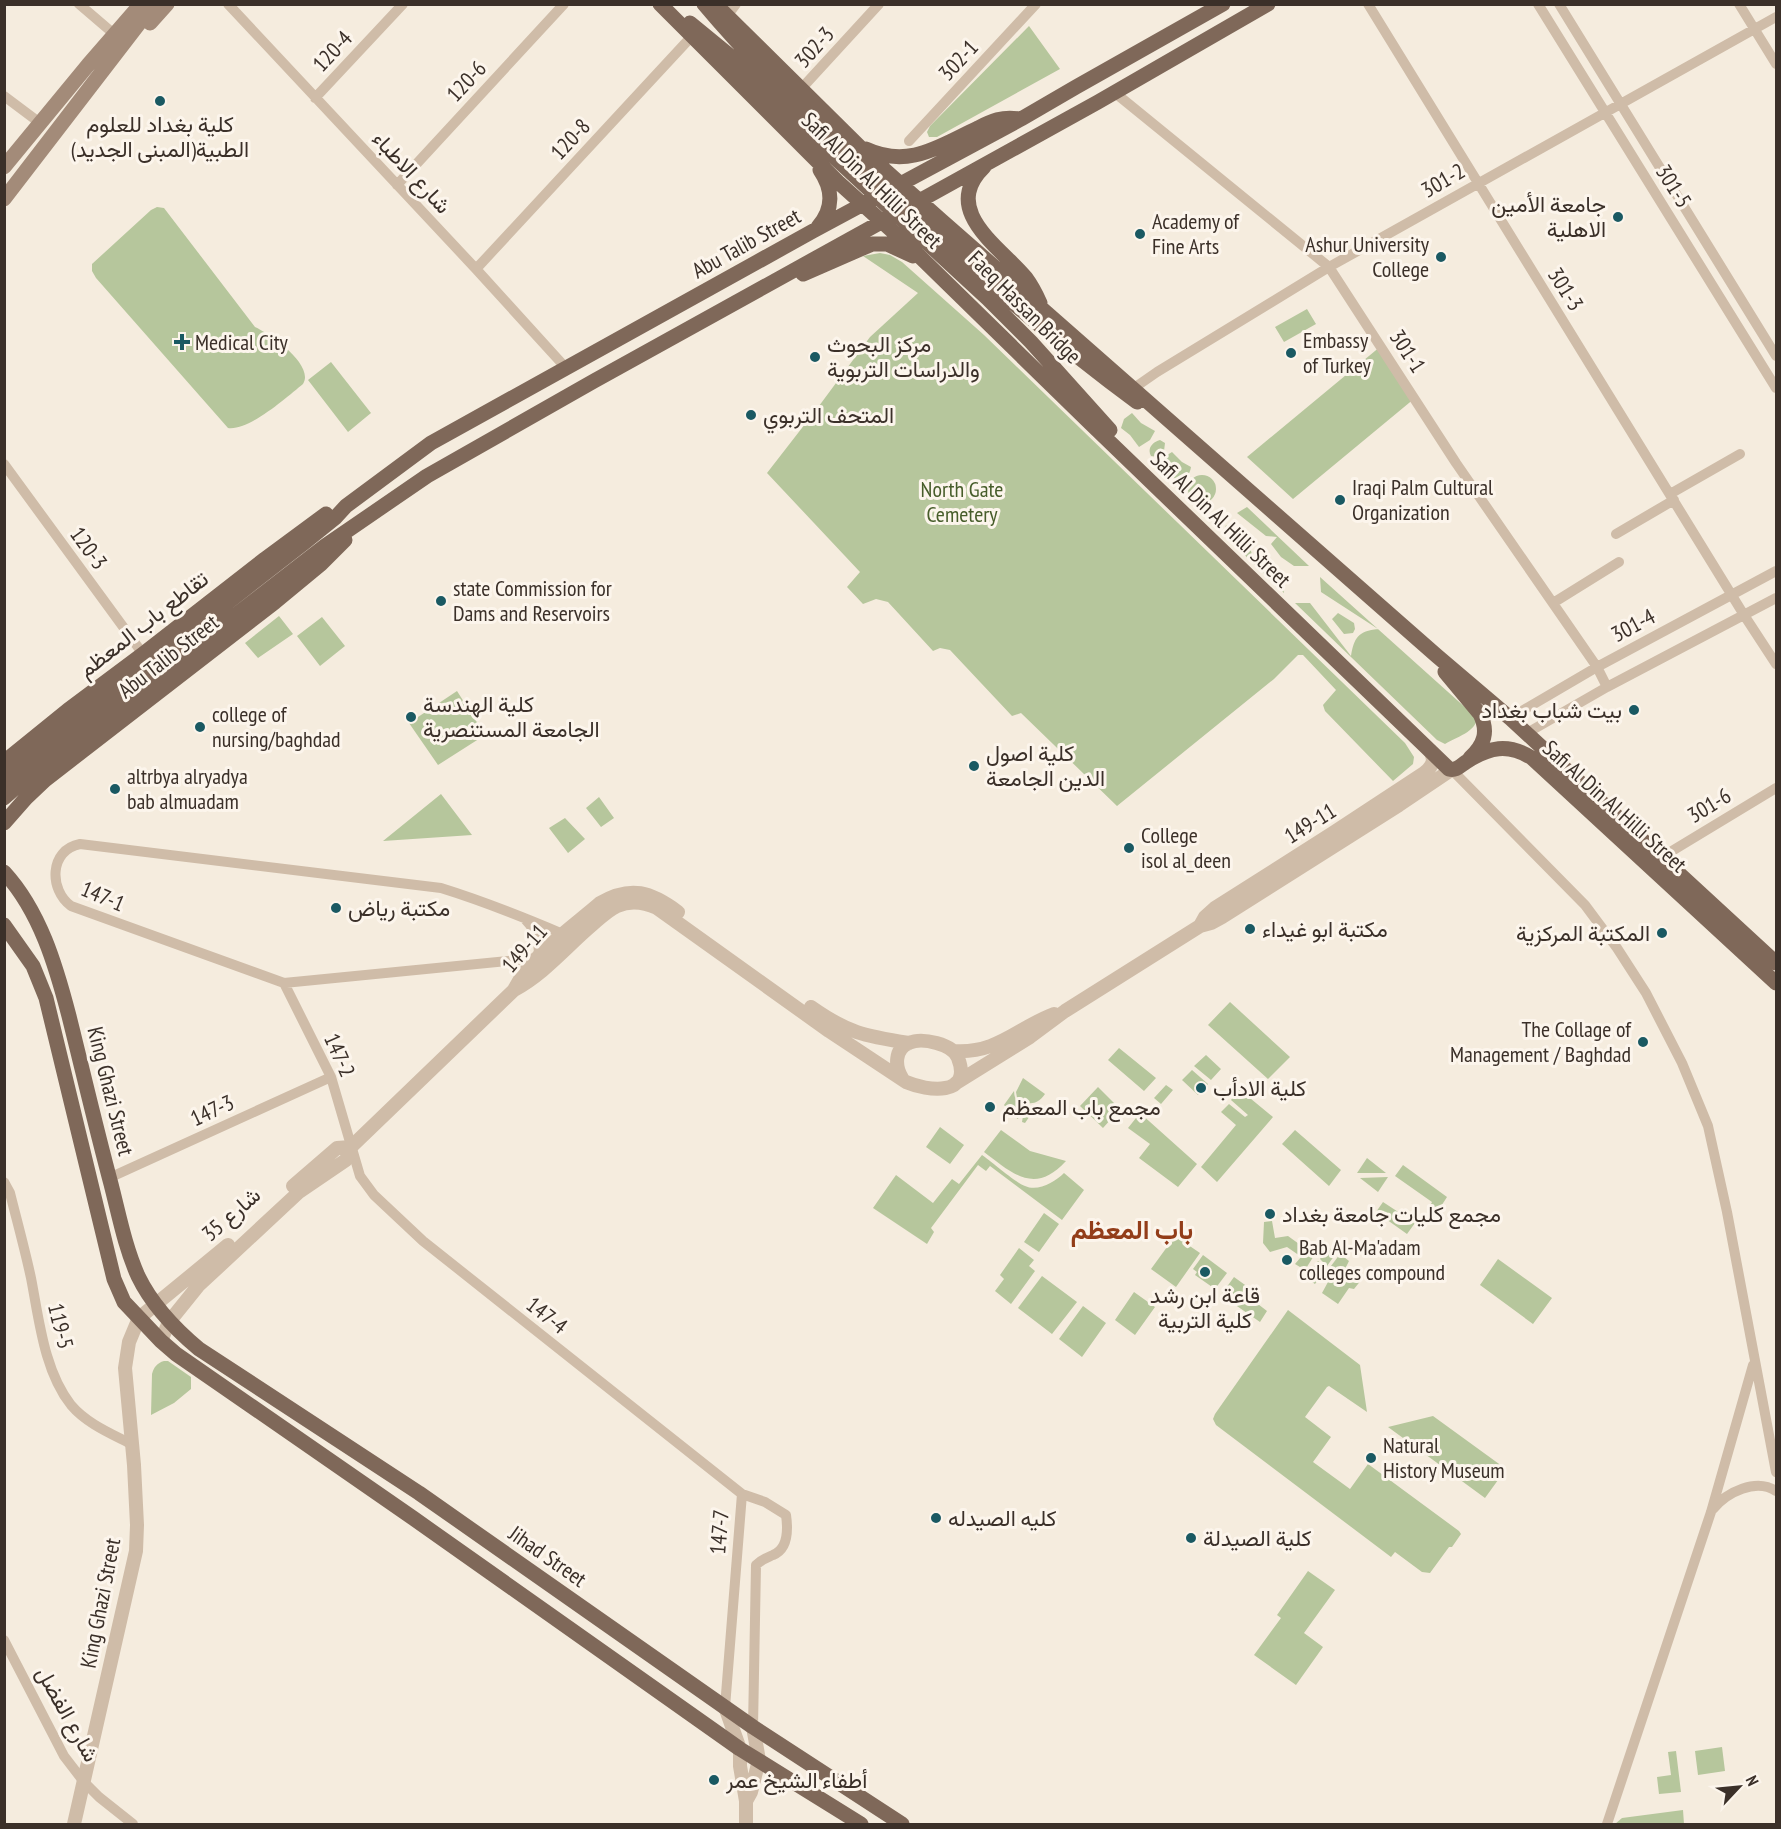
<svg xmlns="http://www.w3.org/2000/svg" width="1781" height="1829" viewBox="0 0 1781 1829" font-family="'PT Sans Narrow',Vazirmatn,sans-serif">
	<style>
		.green { fill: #b6c69c }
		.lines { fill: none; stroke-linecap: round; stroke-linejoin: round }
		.primary-tunnel { stroke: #d0c6ba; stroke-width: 15; stroke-dasharray: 15 8; stroke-linecap: butt }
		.minor { stroke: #cfbca8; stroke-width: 10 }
		.tertiary { stroke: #cfbca8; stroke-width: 14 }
		.secondary { stroke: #a38b79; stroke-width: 15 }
		.primary { stroke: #7f6859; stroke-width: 15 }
		.poi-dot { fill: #1a5962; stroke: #fcf5ec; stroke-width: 2 }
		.labels { text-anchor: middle; stroke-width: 6; stroke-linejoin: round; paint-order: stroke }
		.street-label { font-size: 22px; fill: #3b3029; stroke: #fcf5ec }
		.poi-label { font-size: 22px; fill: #3b3029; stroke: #fcf5ec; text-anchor: start }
		.park-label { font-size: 22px; fill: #475d2a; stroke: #fcf5ec }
		.quarter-label { font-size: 26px; font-weight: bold; fill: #933d19; stroke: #fcf5ec }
	</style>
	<rect width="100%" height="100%" fill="#f5ecde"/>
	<path class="green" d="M1029,26L1060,69L937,137H929L927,132L930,126Z
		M157,207L164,208L255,327C270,334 315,365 303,384C287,397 249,431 228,428L96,278L92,271V264L151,210Z
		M880,253L890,255L902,262L984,335L1405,743L1414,757L1413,764L1393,781L1325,711L1323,705L1336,690L1303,655H1298L1274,679L1117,806L1021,713L1012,716L950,650L940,648L933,651L888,602L876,599L863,604L847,587L860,572L767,473L819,406L870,337L918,293L863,256Z
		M1307,309L1316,324L1284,342L1275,327Z
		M1381,346L1415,398L1293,499L1247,457Z
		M331,362L371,413L348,432L308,380Z
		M1132,413L1141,423L1155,431L1150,440L1139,447L1130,435L1121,428L1124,419Z
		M1160,440L1165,443L1164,451L1158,457L1151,456C1147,449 1152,442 1160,440Z
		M1172,452L1182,462L1191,467C1190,475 1185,479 1178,482L1161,464L1164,457Z
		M1188 489a14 14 0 1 1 28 0a14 14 0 1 1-28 0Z
		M1247,507L1309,566H1294L1281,557L1271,544L1277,537L1266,536L1237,513Z
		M1226,525L1251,551L1254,562L1261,555C1279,567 1283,571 1284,593L1223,534Z
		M1320,577L1477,718C1476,732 1456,737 1445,744L1437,740L1295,603H1310L1351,656C1354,638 1358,631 1378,629L1321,592Z
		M1338,613L1354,623L1355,629L1353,633L1344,634L1332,619Z
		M279,616L293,634L258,658L245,643Z
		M322,617L345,646L320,666L297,636Z
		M457,691L485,735L438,765L409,723Z
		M441,794L472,835L383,841Z
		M599,797L614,818L601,827L586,808Z
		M565,818L585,839L568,853L549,828Z
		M1230,1002L1290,1057L1268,1079L1208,1025Z
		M1119,1048L1156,1078L1144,1091L1108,1060Z
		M1206,1055L1221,1069L1211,1080L1194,1066Z
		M1192,1070L1208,1084L1198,1095L1182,1080Z
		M1023,1078L1045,1094C1038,1104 1031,1105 1021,1101L1018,1103L1016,1092Z
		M1166,1085L1173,1090L1161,1104L1154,1098Z
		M1098,1087L1120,1109L1103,1128L1080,1106Z
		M1239,1089L1273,1117L1217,1182L1201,1167L1236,1125L1221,1112L1229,1104L1245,1117L1248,1115L1231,1100Z
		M1014,1091C1014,1101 1022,1109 1018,1119L1012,1115L1004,1105Z
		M1025,1105L1036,1107L1025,1123L1022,1122L1023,1116L1020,1108H1024Z
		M1140,1113L1197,1164L1178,1187L1139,1158L1150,1144L1128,1128Z
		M940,1127L964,1145L950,1164L926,1147Z
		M1001,1130L1030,1151L1066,1161C1035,1195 1013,1174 984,1152Z
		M1295,1130L1341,1170L1329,1186L1282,1144Z
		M982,1155C991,1161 1016,1183 1025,1186C1038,1192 1055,1182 1064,1173L1084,1190L1062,1220L990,1166L986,1171L978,1165L931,1228L934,1232L927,1244L873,1208L896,1175L933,1203L952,1179L959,1184Z
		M1367,1158L1386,1173H1357Z
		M1403,1165L1447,1197L1436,1214L1428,1210L1432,1202L1395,1176Z
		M1388,1177L1378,1192L1360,1178Z
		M1383,1202L1415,1223L1407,1234L1376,1212Z
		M1044,1213L1059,1224L1039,1252L1024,1242Z
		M1272,1221L1275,1238L1288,1236L1306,1249L1300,1256L1287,1247L1270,1252L1263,1243L1264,1222Z
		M1175,1236L1200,1253L1176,1287L1151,1269Z
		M1327,1247L1337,1252L1327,1266L1320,1259Z
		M1019,1248L1034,1260L1029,1266L1035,1271L1011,1304L995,1291L1004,1279L1000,1275Z
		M1307,1250L1315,1254L1305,1270L1295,1264Z
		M1340,1254L1349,1261L1346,1267L1362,1279L1354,1289L1349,1288L1338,1304L1322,1293L1328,1282L1322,1278Z
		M1203,1255L1227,1273L1215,1289L1195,1275L1197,1272L1193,1269Z
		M1498,1259L1552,1298L1533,1324L1480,1285Z
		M1318,1261L1326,1268L1315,1284L1306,1278Z
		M1042,1276L1077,1302L1052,1334L1018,1308Z
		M1234,1277L1259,1295L1254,1301L1267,1311L1260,1322L1221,1295Z
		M1134,1292L1155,1307L1135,1335L1115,1320Z
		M1083,1306L1106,1323L1082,1357L1059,1339Z
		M1288,1310L1360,1365L1367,1412L1329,1386L1327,1387L1305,1417L1331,1437L1313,1462L1350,1489L1368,1464L1459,1531L1461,1534L1452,1547H1449L1430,1573L1422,1572L1395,1552L1391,1557L1216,1425L1213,1419L1215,1414Z
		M164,1361H168L191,1377V1389L174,1403L151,1415L152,1374C154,1367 157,1363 164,1361Z
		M1433,1416L1506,1469L1485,1498L1388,1427Z
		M1308,1571L1335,1590L1304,1633L1323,1647L1296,1685L1254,1655L1281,1618L1277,1615Z
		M1722,1747L1725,1771L1698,1775L1695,1751Z
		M1676,1751L1681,1792L1659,1794L1657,1777L1671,1775L1668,1752Z
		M1683,1810L1684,1824H1615L1622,1818Z"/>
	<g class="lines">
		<path class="primary-tunnel" d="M4,807H5"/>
		<path class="minor" d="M79,4L114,34
			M228,4L476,269L566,368
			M1368,4L1744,615L1776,664
			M1538,4L1776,388
			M1559,4L1776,356
			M1739,4L1776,64
			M727,16L736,4
			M801,89L879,4
			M1114,92L1329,267L1456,463L1597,667L1607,687
			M4,96L40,123
			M315,98L403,4
			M909,141L1036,4
			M397,185L564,4
			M476,269L692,36
			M1134,388L1157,372L1329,267L1776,17
			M4,464L143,654
			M1670,494L1740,454
			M1616,534L1674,500
			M1553,603L1619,562
			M1510,718L1597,667L1776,571
			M1527,733L1607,687L1776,598
			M1452,770L1585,905L1617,948L1646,993L1682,1063L1708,1126L1727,1212L1776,1472
			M1662,857L1776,788
			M524,918C535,929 541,942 538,958L284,983L71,906C49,890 49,850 80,844L441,888C483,901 523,917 563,934
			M284,983L331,1077L360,1176L374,1195L423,1241L742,1494L765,1502L786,1515C788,1529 788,1549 773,1555C766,1558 762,1559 756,1565L753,1727
			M109,1178L331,1077
			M4,1182L10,1193C17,1221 25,1250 31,1278C39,1319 44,1371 71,1405C87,1424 112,1434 133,1445
			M1713,1509C1727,1492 1756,1478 1776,1491
			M4,1640L64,1756L84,1782L99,1797L133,1824
			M725,1707L742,1494
			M1607,1824L1711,1512L1753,1365"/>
		<path class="tertiary" d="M1200,926L1205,917L1215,908L1333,833L1424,773C1432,767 1436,760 1430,751
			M514,990C532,954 570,929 600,903C631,885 651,892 678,912
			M811,1007C848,1033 864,1036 909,1043
			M954,1051C997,1054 1017,1028 1054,1014
			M956,1083L1030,1037L1065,1011L1200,926L1211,923L1222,917L1399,805L1451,770
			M293,1186L337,1148L351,1147
			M161,1341L169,1322L198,1286L299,1192L346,1160L351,1147L514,990C544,974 566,947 592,925C600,918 608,910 617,906C631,900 644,902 657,908L829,1031L906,1082C927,1091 973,1097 958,1058C953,1044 922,1037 909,1043C894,1049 895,1067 902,1078
			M725,1707L740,1749V1766L746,1801V1824
			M746,1801L751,1792L759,1760L753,1727
			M74,1824L136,1551L137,1525L134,1465L125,1368L129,1342L139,1318L228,1245"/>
		<path class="secondary" d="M150,23L167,4
			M4,167L88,65L141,4
			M4,199L154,4"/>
		<path class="primary" d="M660,4L838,182L910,247L1091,424L1449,769C1456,771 1460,766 1466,762C1489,747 1508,743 1532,758L1776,983
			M704,4C761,72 826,132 890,192C971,267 1048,337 1137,402
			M715,4L867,154L941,220L1437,656L1510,718L1776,963
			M690,23L740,64L832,155L987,298L1031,342L1110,430
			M866,149C909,169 939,146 978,128C991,121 1003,116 1019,119
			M984,167C939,211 1002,248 1026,278C1032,286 1036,294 1040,303
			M818,227C834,209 833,189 820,170
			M803,274L872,244H887L913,256
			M1445,672L1480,714C1489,732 1484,745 1470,758
			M4,762L68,710L143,654L265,559L326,514
			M4,779L49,742L305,542L335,518L346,506L431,443L813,231L1021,119L1076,87L1223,4
			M4,798L38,768L325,546L427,476L594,381L1098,102L1268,4
			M4,823L26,798L45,780L275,602L321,564L345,540
			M4,872C40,911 56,966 69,1016C83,1072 96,1128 111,1184C119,1215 125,1247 138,1276C152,1305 175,1329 199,1349L419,1493L753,1727L902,1824
			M4,925L33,966L46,998L114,1279L124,1302L161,1341L176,1354L413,1518L740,1749L861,1824"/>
	</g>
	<g class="poi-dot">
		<circle cx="160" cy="101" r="6"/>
		<circle cx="1618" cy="217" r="6"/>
		<circle cx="1140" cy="234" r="6"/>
		<circle cx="1441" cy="257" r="6"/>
		<path d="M179 333h6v6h6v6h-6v6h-6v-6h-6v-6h6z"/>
		<circle cx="1291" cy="353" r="6"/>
		<circle cx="815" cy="357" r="6"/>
		<circle cx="751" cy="415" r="6"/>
		<circle cx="1340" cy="500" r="6"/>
		<circle cx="441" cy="601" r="6"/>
		<circle cx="1634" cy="710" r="6"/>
		<circle cx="411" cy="717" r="6"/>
		<circle cx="200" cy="727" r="6"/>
		<circle cx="974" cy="766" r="6"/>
		<circle cx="115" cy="789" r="6"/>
		<circle cx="1129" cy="848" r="6"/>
		<circle cx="336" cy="908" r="6"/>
		<circle cx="1250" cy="929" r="6"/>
		<circle cx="1662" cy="933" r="6"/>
		<circle cx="1643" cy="1042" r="6"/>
		<circle cx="1201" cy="1088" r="6"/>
		<circle cx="990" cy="1107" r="6"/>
		<circle cx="1270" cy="1214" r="6"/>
		<circle cx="1287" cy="1260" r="6"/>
		<circle cx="1205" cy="1272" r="6"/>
		<circle cx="1371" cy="1458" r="6"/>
		<circle cx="936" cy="1518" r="6"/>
		<circle cx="1191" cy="1538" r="6"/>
		<circle cx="714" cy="1780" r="6"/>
	</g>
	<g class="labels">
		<g class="street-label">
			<text transform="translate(814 47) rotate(-48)" y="8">302-3</text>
			<text transform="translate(332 51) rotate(-47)" y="8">120-4</text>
			<text transform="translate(958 60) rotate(-47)" y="8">302-1</text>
			<text transform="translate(466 81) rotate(-47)" y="8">120-6</text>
			<text transform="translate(570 139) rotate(-47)" y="8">120-8</text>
			<text transform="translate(412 172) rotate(47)" y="8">شارع الاطباء</text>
			<text transform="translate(872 180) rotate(44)" y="8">Safi Al Din Al Hilli Street</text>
			<text transform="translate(1443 180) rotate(-30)" y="8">301-2</text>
			<text transform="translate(1674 186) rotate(58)" y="8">301-5</text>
			<text transform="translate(746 243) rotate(-29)" y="8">Abu Talib Street</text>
			<text transform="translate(1566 289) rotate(58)" y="8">301-3</text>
			<text transform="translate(1025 307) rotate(45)" y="8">Faeq Hassan Bridge</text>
			<text transform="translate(1408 351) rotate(57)" y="8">301-1</text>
			<text transform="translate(1221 519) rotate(44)" y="8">Safi Al Din Al Hilli Street</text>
			<text transform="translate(89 548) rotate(54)" y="8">120-3</text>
			<text transform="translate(143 624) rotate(-38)" y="8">تقاطع باب المعظم</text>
			<text transform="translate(1633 625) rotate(-28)" y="8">301-4</text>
			<text transform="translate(168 656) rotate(-38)" y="8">Abu Talib Street</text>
			<text transform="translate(1709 805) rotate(-31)" y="8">301-6</text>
			<text transform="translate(1615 806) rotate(42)" y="8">Safi Al Din Al Hilli Street</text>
			<text transform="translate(1310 823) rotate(-32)" y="8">149-11</text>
			<text transform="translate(103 896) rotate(23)" y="8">147-1</text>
			<text transform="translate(524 948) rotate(-49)" y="8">149-11</text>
			<text transform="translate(340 1055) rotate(66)" y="8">147-2</text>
			<text transform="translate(111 1091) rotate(76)" y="8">King Ghazi Street</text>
			<text transform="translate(212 1110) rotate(-25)" y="8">147-3</text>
			<text transform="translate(231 1214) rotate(-41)" y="8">شارع 35</text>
			<text transform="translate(547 1315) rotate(38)" y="8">147-4</text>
			<text transform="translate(61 1326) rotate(76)" y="8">119-5</text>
			<text transform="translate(719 1532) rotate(-85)" y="8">147-7</text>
			<text transform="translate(548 1556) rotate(35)" y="8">Jihad Street</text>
			<text transform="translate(100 1603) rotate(-79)" y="8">King Ghazi Street</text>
			<text transform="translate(68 1714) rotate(61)" y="8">شارع الفضل</text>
		</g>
		<g class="poi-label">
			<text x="160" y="132" text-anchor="middle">كلية بغداد للعلوم<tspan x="160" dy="25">الطبية(المبنى الجديد)</tspan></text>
			<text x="1606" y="212" text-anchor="end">جامعة الأمين<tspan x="1606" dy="25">الاهلية</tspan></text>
			<text x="1152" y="229">Academy of<tspan x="1152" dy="25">Fine Arts</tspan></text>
			<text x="1429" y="252" text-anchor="end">Ashur University<tspan x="1429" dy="25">College</tspan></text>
			<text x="1303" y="348">Embassy<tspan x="1303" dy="25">of Turkey</tspan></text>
			<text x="195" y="350">Medical City</text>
			<text x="827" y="352">مركز البحوث<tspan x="827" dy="25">والدراسات التربوية</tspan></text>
			<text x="763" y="423">المتحف التربوي</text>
			<text x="1352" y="495">Iraqi Palm Cultural<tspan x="1352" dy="25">Organization</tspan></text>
			<text x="453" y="596">state Commission for<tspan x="453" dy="25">Dams and Reservoirs</tspan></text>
			<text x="423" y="712">كلية الهندسة<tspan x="423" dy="25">الجامعة المستنصرية</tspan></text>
			<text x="1622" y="718" text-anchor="end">بيت شباب بغداد</text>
			<text x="212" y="722">college of<tspan x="212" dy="25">nursing/baghdad</tspan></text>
			<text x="986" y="761">كلية اصول<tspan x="986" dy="25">الدين الجامعة</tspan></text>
			<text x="127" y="784">altrbya alryadya<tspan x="127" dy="25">bab almuadam</tspan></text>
			<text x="1141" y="843">College<tspan x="1141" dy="25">isol al_deen</tspan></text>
			<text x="348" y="916">مكتبة رياض</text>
			<text x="1262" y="937">مكتبة ابو غيداء</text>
			<text x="1650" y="941" text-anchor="end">المكتبة المركزية</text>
			<text x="1631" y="1037" text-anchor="end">The Collage of<tspan x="1631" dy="25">Management / Baghdad</tspan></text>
			<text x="1213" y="1096">كلية الادأب</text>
			<text x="1002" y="1115">مجمع باب المعظم</text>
			<text x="1282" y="1222">مجمع كليات جامعة بغداد</text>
			<text x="1299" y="1255">Bab Al-Ma'adam<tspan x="1299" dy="25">colleges compound</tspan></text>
			<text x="1205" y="1303" text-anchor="middle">قاعة ابن رشد<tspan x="1205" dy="25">كلية التربية</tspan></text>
			<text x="1383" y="1453">Natural<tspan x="1383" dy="25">History Museum</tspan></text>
			<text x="948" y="1526">كليه الصيدله</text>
			<text x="1203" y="1546">كلية الصيدلة</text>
			<text x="726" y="1788">أطفاء الشيخ عمر</text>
		</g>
		<g class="park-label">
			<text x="962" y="497">North Gate<tspan x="962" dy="25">Cemetery</tspan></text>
		</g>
		<g class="quarter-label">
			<text x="1132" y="1239">باب المعظم</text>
		</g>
	</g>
	<rect width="1781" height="1829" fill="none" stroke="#3b3029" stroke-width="12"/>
	<g transform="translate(1739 1787) rotate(64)" stroke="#fcf5ec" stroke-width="4.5" paint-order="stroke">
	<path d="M0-4.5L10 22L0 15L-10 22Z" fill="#3b3029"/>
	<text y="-9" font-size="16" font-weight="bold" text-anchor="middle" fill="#3b3029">N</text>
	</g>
</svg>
